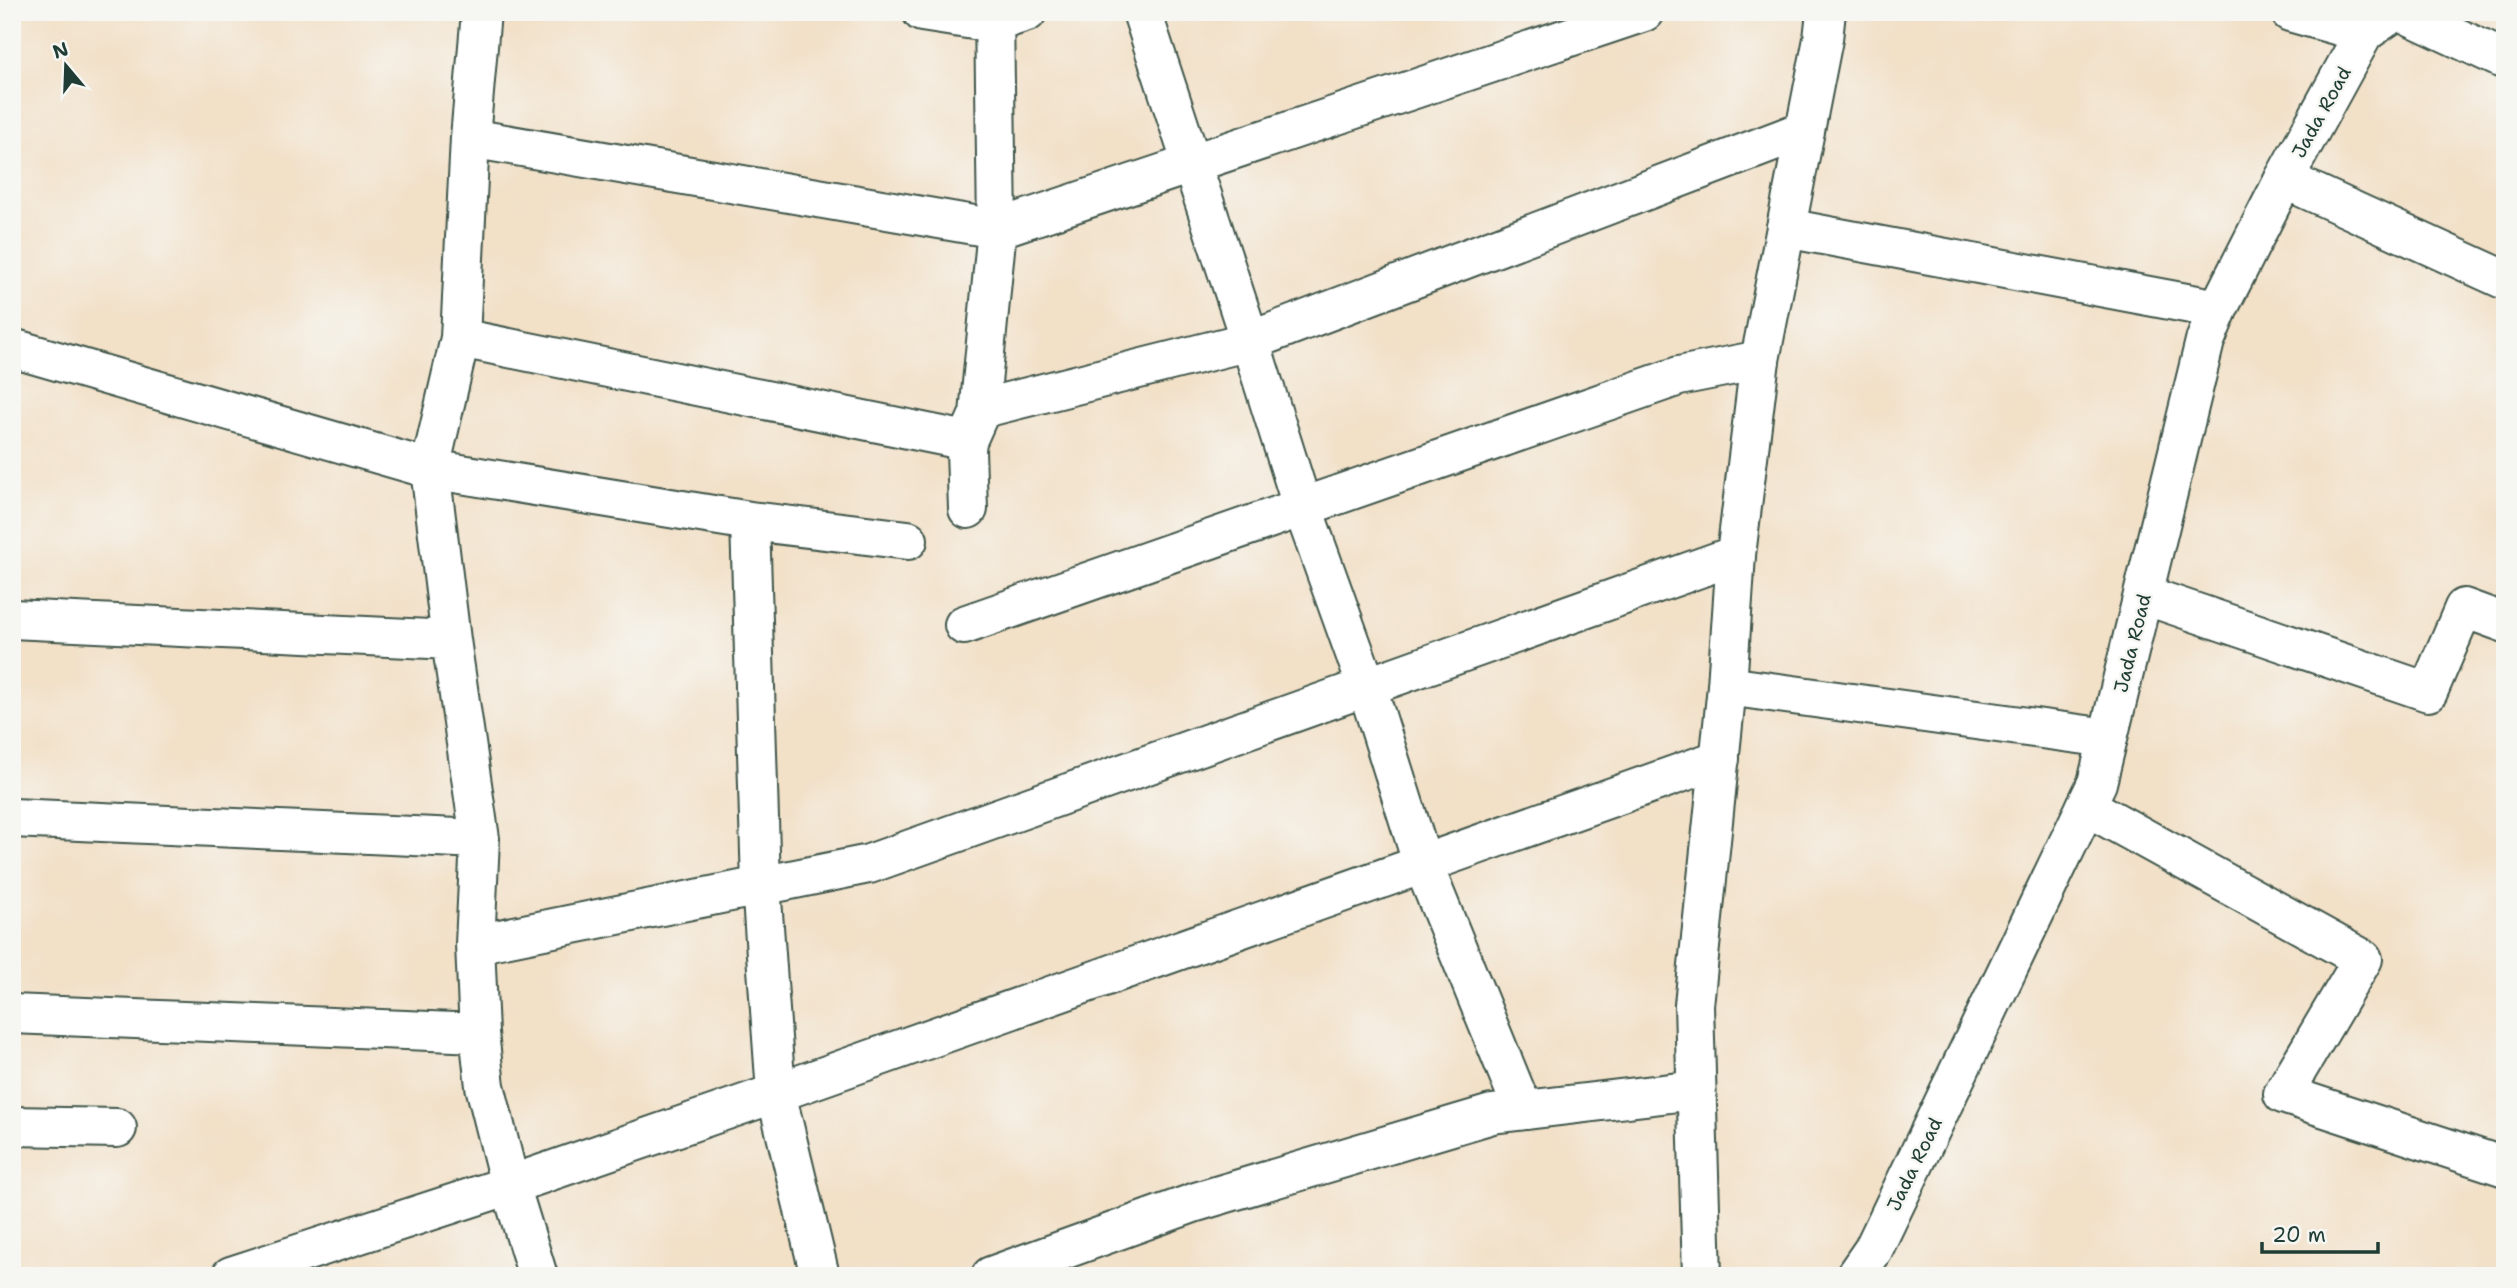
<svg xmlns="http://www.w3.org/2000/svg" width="2517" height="1288" viewBox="0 0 2517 1288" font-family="'Shantell Sans',sans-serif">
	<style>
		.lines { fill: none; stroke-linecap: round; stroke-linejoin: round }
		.street-casing { stroke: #3f554a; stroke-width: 42 }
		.secondary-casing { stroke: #3f554a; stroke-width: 42 }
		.street { stroke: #fff; stroke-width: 38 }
		.secondary { stroke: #fff; stroke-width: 38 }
		.labels { text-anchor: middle; stroke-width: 5; stroke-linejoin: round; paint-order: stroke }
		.street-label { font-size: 19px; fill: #1f3d34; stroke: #f6f6f2 }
	</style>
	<rect width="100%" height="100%" fill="#f6f6f2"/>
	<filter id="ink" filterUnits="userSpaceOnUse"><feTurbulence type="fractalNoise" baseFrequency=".0143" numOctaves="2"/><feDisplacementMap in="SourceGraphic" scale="14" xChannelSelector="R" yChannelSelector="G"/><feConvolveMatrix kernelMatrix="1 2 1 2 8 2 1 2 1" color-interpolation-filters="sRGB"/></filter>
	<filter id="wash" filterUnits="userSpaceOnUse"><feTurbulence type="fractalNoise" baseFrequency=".00686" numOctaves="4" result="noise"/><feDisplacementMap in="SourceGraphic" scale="28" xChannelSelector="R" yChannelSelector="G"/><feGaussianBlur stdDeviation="1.57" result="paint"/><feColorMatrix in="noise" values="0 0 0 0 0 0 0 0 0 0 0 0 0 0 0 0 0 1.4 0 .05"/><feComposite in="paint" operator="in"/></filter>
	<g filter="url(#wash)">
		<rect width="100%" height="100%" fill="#f2e0c7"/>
	</g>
	<g filter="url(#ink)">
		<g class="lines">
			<defs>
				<path id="street" d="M481,12L470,138L460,338L430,469L451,640L480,839L475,944L479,1033L485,1086L510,1185L538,1276
					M922,12L993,23L1027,12
					M1142,12L1250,341L1302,506L1367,687L1422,862L1516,1093L1525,1110
					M2290,12L2364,33
					M2402,12L2505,60
					M470,138L997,229L1644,12
					M2284,179L2505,280
					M1786,228L2218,309
					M460,338L967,441
					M12,348L430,469L750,521L908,540
					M980,409L1250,341L1805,130
					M968,509L966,450L967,441L979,414L997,229L994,12
					M750,521L761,885L776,1093L820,1276
					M2144,595L2428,692L2464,608L2505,623
					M12,619L451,640
					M964,625L1679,376L1760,360
					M1727,686L2108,738
					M2086,806L2363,959L2283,1094L2505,1167
					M12,818L480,839
					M475,944L869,864L1736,555
					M12,1014L479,1033
					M12,1126L117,1128
					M231,1276L510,1185L776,1093L1720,759"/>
				<path id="secondary" d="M991,1276L1196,1202L1492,1114L1696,1090
					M1702,1276L1694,1005L1727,686L1736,555L1760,360L1823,39L1826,12
					M1855,1276L1873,1250L2097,783L2205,341L2218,309L2284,179L2364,33L2394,12"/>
			</defs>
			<use href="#street" class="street-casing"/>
			<use href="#secondary" class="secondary-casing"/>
			<use href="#street" class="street"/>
			<use href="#secondary" class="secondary"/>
		</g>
	</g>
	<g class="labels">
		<g class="street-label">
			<text transform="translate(2321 112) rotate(-61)" y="7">Jada Road</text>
			<text transform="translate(2132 643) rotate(-76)" y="7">Jada Road</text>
			<text transform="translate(1914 1164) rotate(-64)" y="7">Jada Road</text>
		</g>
	</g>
	<rect width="2517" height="1288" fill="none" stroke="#f6f6f2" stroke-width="42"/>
	<g transform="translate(66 66) rotate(341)" stroke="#f6f6f2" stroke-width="5" paint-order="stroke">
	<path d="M0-5L12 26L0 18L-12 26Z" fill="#1f3d34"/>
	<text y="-10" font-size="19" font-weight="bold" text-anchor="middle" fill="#1f3d34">N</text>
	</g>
	<path d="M2262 1242v10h116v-10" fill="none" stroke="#1f3d34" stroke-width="3.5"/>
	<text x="2272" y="1242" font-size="21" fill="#1f3d34" stroke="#f6f6f2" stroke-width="5" paint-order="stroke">20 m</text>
</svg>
